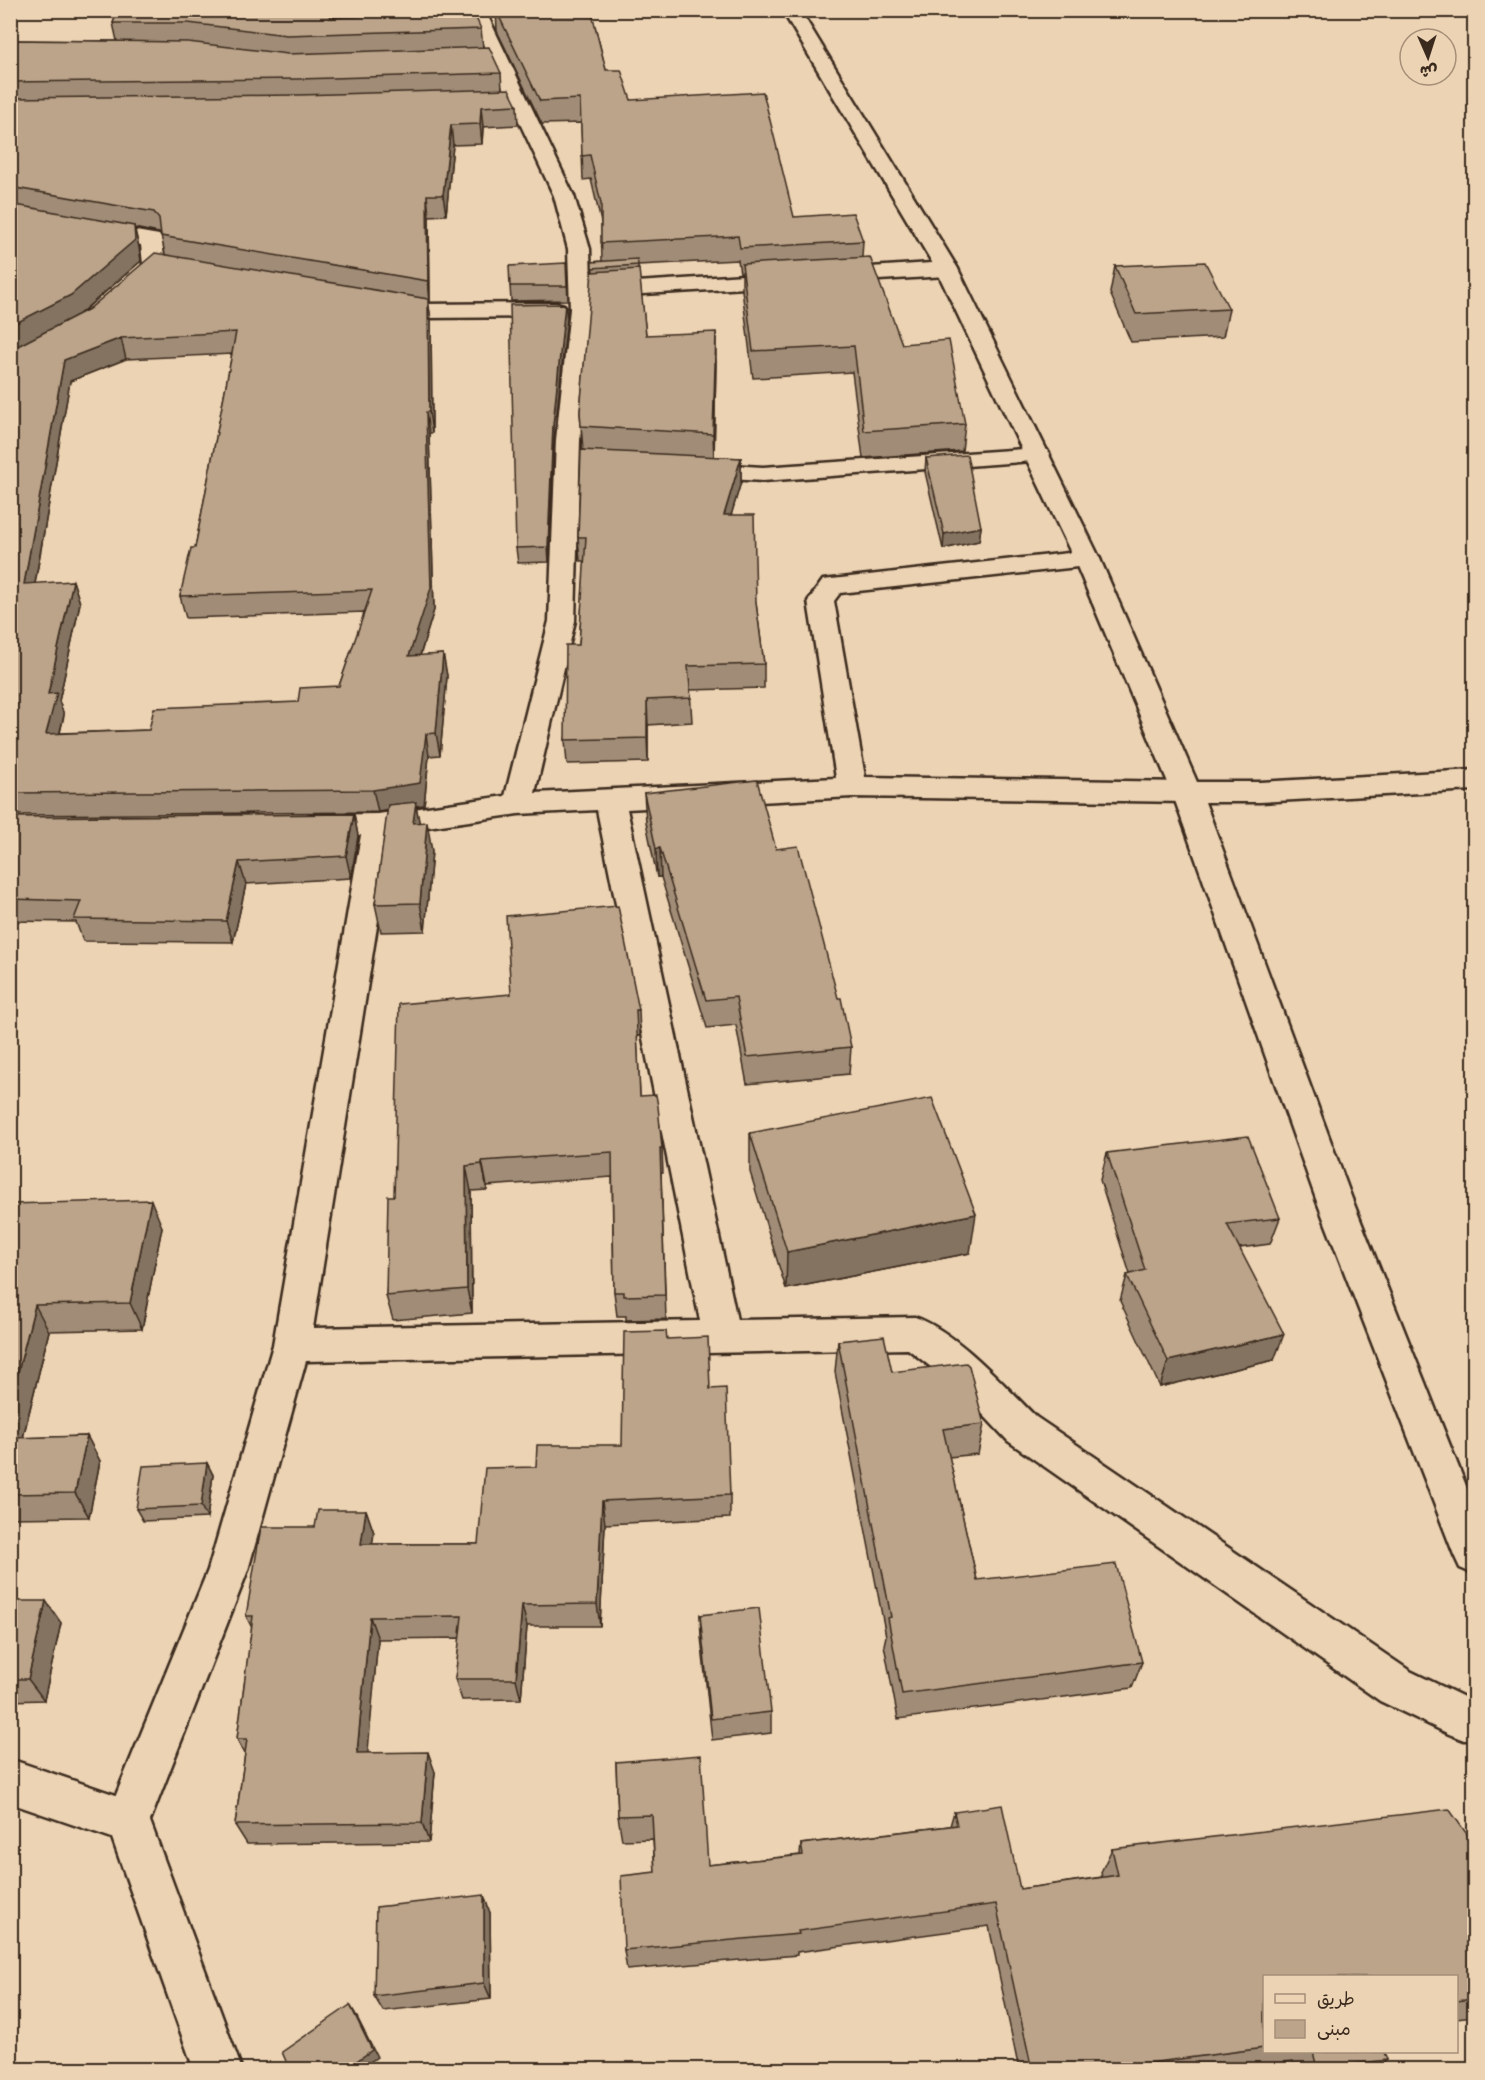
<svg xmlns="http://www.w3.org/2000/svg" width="1485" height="2080" viewBox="0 0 1485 2080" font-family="'Patrick Hand','Playpen Sans Arabic',sans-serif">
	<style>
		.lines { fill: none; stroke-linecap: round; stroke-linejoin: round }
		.minor-casing { stroke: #3b2a1e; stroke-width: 5 }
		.tertiary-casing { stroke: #3b2a1e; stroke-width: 5 }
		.minor { fill: #ecd3b4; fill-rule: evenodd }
		.tertiary { fill: #ecd3b4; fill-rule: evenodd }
		.wall { fill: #a18d77; stroke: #3b2a1e; stroke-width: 1.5; fill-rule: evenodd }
		.shaded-wall { fill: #837361; stroke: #3b2a1e; stroke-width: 1.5 }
		.building { fill: #bba48a; stroke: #3b2a1e; stroke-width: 1.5; fill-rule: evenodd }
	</style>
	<rect width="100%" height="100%" fill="#ecd3b4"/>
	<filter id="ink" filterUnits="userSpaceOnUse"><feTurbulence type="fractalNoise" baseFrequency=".0167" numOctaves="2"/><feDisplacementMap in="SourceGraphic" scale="12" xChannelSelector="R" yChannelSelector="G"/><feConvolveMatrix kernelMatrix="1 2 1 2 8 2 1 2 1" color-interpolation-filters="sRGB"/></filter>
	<g filter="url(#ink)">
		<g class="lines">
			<defs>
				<path id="minor" d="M467,10H485L574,196L590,249L591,285L947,262L955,264L958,269L955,274L947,276L592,297L580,440L575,621L535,793L836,778L808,601L823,580L1087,551L1096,553L1100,559L1096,565L840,593L834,601L865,777L1187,782L1197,785L1202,792L1197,799L1187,802L852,797L627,809L737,1320L915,1317C957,1332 1004,1385 1036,1417L1410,1671L1466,1698H1474V1740H1464L1449,1734L1380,1701L1008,1441L959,1389L908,1349L306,1361L248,1570L150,1821L242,2070H194L112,1838L10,1803V1759L116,1795L208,1570L273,1345L361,835H312L301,832L297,825L301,818L312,815L378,814L505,796L549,621L556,440L570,309L568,249L554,196ZM597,810L700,1321L313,1328L392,832L518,814Z
					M10,209L159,235L162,240L165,264L162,269L154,271L146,269L143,264L141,245L10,221Z
					M386,298L422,304L556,303L564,305L567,310L564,315L556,317L422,318L378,310L375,305L378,300Z
					M1038,448L1047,450L1050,455L1047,460L763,481L696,477L687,475L684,470L687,465L696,463L763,467Z"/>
				<path id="tertiary" d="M782,10H800L958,269L1100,559L1197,782H1260L1474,770V790L1260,802H1205L1352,1199L1474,1506V1574L1460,1568L1454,1555L1316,1199L1172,792L1074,559L936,269Z"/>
			</defs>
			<use href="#minor" class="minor-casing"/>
			<use href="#tertiary" class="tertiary-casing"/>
			<use href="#minor" class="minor"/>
			<use href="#tertiary" class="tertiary"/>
		</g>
		<path class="wall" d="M118,10H334L335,18L481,29L483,47L501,73L502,89L517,105L518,125L483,127L482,144L453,145L446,215L429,216L430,302L428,301L431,320L432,433H429L434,610L420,656L443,654L447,676L440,755L429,756L424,805L416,806L419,823L432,851L425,931L381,932L375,904L388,810L378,812L10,815V40L117,41L113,23ZM134,228L159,233L161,235L165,254L89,309L79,315L141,261L139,247ZM232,354L195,548L180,596L186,618L365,612L339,686L298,702L149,730L60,733L64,715L59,701L80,603L73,581L35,584L70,381L126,359Z
			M496,10H591L606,70L631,100L794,217L863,241L862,257L902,344L965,424L962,451L863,458L852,372L753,378L742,290V272L740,273L738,260L638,265L646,335L716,360L714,457L741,458V482L731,515L756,603L764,664V688L690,690L692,722L648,725V762L567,764L565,740L579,645L585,561H580L578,537L583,450L580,412L593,272L592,262L602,261L601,222L591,179L583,180L581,123L542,124L497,31Z
			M566,263L568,300L511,301L510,286Z
			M1115,266L1229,309L1223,337L1131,342L1110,293Z
			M565,304L567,318L554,440L549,562L518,563L516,548Z
			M926,458L981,527L979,541L943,549L925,472Z
			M644,793L776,849L851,1047L849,1074L747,1084L736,1025L707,1028L661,877H657L646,822Z
			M354,814L358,836L351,878L246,884L233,942L83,941L76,922L10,921V817Z
			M511,994L639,1010L640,1036L637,1037L640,1096L662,1148L663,1173H661L666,1319L626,1320V1316H617L614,1292L612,1177L487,1186V1190L471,1191L472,1313L393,1320L386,1296L394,1196Z
			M750,1133L970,1253L786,1289L750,1172Z
			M1107,1153L1280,1218L1270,1244L1240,1248L1274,1360L1160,1387L1120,1301L1127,1275L1130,1274L1100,1180Z
			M10,1204L162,1227L142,1329L49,1331L23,1438L87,1436L100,1461L89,1517L10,1518Z
			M667,1339L710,1389L730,1495V1518L605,1524L600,1626H527L521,1699L462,1700L455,1679L460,1638L378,1639L367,1753L435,1772L429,1842L247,1844L235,1825L245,1754L237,1739L252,1628L246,1616L315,1527L366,1510L374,1533L372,1544H478L536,1467L622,1445Z
			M838,1341L984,1424L978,1454L949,1457L977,1580L1142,1662L1132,1688L898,1719L884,1645L886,1636L835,1372Z
			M207,1463L213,1475L207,1518L143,1521L136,1509Z
			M10,1601L61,1623L44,1700L10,1701Z
			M700,1615L771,1712V1733L712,1740L701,1637Z
			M616,1762L708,1865L800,1855L801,1844L950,1826L954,1812L1020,1889L1102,1877L1101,1872L1112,1849L1474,1844V2016L1456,2018V1977H1264V2052H1384L1387,2060L1376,2070H1295L1293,2061L1226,2070H1019L989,1926L797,1952V1955L627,1970L624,1950L655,1872L653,1839L622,1840L618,1816Z
			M490,1913L491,1999L383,2011L374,1996Z"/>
		<path class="shaded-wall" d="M332,10H334L336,26L330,18Z
			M481,107L483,127L482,144L480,124Z
			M451,125L453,145L446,215L443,195Z
			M427,195L429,216L430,302L428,281Z
			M134,226L139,247L141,261L77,316L10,351V326Z
			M428,299L431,320L432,433L429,412Z
			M565,304L567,318L554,440L549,562L548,547L553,425Z
			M716,332V360L714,462L713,434Z
			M121,338L126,359L70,381L31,606L24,584L64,360Z
			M426,412L429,433L434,610L413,678L409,656Z
			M741,458V482L724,539V515Z
			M981,527L979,541L943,549L944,534Z
			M73,581L80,603L59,701L64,715L54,756L46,734L48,694Z
			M443,654L447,676L440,755L436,733Z
			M647,700L648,725V762L647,738Z
			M426,734L429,756L424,805L416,806L421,830L413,823L415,806L378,812L373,790Z
			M354,814L358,836L351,878L346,856Z
			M427,822L432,851L425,931L420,903Z
			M660,848L661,877H657L656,849Z
			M239,862L246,884L233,942L226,921Z
			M482,1161L487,1186V1190L482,1164Z
			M466,1166L471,1191L472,1313L467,1289Z
			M151,1200L162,1227L142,1329L130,1303Z
			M976,1214L970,1253L786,1289L787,1252Z
			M35,1305L49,1331L17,1462L10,1453V1403Z
			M1284,1334L1274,1360L1160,1387L1168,1361Z
			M87,1436L100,1461L89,1517L75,1493Z
			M207,1463L213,1475L207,1518L201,1506Z
			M602,1501L605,1524L600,1626L597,1604Z
			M366,1510L374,1533L369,1566L361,1544Z
			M46,1601L61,1623L44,1700L28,1679Z
			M522,1605L527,1626L521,1699L516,1679Z
			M370,1617L378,1639L366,1773L357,1753Z
			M428,1752L435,1772L429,1842L422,1823Z
			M484,1895L490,1913L491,1999L484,1983Z
			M350,2005L355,2013L377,2057L359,2070H344Z"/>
		<path class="building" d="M118,10H332L330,18L473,11L481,29L287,35L188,23H113Z
			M496,10H591L606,70H621L631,100L763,92L794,217L853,213L863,241L740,248L738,236L601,243V203L590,155L582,156L580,99L540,101Z
			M10,40L188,42L288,54L489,47L501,73L299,79L10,82Z
			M509,89L517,105L481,107L480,124L451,125L443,195H427L428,281L161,236L159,219L154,212L10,187V98L299,95Z
			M10,204L134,226L135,240L71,295L10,326Z
			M155,253L428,299L429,412H426L431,588L409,656L443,654L436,733L426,734L420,783L373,790L10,793V350L89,309ZM236,332L195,548H191L180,596L372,590L339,686L300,688L298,702L154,708L149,730L46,734L57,693L48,694L73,581L24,584L64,360L121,338Z
			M870,257L902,344L949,340L965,424L864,431L854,346L753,351L742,264Z
			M637,259L638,265L592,268V262Z
			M1205,262L1229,309L1136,314L1115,266Z
			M566,263L567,286H510L509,266Z
			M639,269L646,335L716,332L713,434L581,426L580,412L592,272Z
			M565,304L553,425L548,547L516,548L510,305Z
			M581,450L741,458L724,515H754L756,603L764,664L688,666L691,698L647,700V738L565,740L566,645H579L586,537H578Z
			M967,455L981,527L944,534L926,458Z
			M757,780L776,849L798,846L838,998H841L851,1047L747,1057L736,997L706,1000L660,848L656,849L644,793Z
			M416,802L413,823L427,822L420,903L375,904L388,805Z
			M354,814L346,856L239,862L226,921L74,919L81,901L10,899V817Z
			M618,906L639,1010H636L640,1096L656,1095L658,1106L662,1148H660L665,1295L624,1296V1292H614L612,1152L482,1161V1164L466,1166L467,1289L386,1296L388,1196H394L399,1004L511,994L506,916Z
			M932,1098L976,1214L787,1252L750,1133Z
			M1248,1136L1280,1218L1227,1224L1284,1334L1168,1361L1127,1275L1145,1270L1107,1153Z
			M151,1200L130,1303L35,1305L10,1403V1204Z
			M666,1331L667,1339L708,1337L710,1389L726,1388L730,1495L602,1501L597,1604L522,1605L516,1679H455L462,1616L370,1617L357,1753L428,1752L422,1823L235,1825L247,1739H237L253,1616H246L261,1527H315L318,1510H366L361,1544H478L485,1468L536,1467L537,1445H622L624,1332Z
			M884,1336L892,1372L966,1363L969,1366L984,1424L943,1429L977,1580L1116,1564L1142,1662L902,1694L888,1618L891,1617L838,1341Z
			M87,1436L75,1493L10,1494V1438Z
			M207,1463L201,1506L136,1509L143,1466Z
			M10,1601H46L28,1679H10Z
			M759,1608L771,1712L711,1719L700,1615Z
			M701,1755L708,1865L803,1855L801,1844L957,1825L954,1812L1002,1805L1020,1889L1118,1875L1112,1849L1449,1809L1474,1844V1999L1456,2001V1977H1264V2048L1142,2064L1144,2070H1032L996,1904L798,1931L799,1934L624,1950L621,1876L655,1872L652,1815L618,1816L616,1762Z
			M484,1895V1983L374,1996L376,1907Z
			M350,2005L372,2050L344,2070H290L282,2052Z
			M1313,2052H1384L1387,2060L1317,2068Z"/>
	</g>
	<rect width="1485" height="2080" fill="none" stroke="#ecd3b4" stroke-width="36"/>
	<rect x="18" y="18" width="1449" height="2044" fill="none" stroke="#3b2a1e" stroke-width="2" filter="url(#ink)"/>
	<rect x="1263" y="1975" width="195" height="78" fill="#ecd3b4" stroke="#a58f78" stroke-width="1.5"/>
	<rect x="1275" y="1994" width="30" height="9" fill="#ecd3b4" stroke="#a58f78" stroke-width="1.5"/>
	<text x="1317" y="2005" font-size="18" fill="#3b2a1e">طريق</text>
	<rect x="1275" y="2020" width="30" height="18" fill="#bba48a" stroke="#a58f78" stroke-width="1.5"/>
	<text x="1317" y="2035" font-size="18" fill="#3b2a1e">مبنى</text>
	<g transform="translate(1428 57) rotate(177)"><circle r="28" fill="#ecd3b4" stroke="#a58f78" stroke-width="1.5"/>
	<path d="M0-4.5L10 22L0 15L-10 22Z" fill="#3b2a1e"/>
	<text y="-9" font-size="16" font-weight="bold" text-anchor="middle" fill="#3b2a1e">ش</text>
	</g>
</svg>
